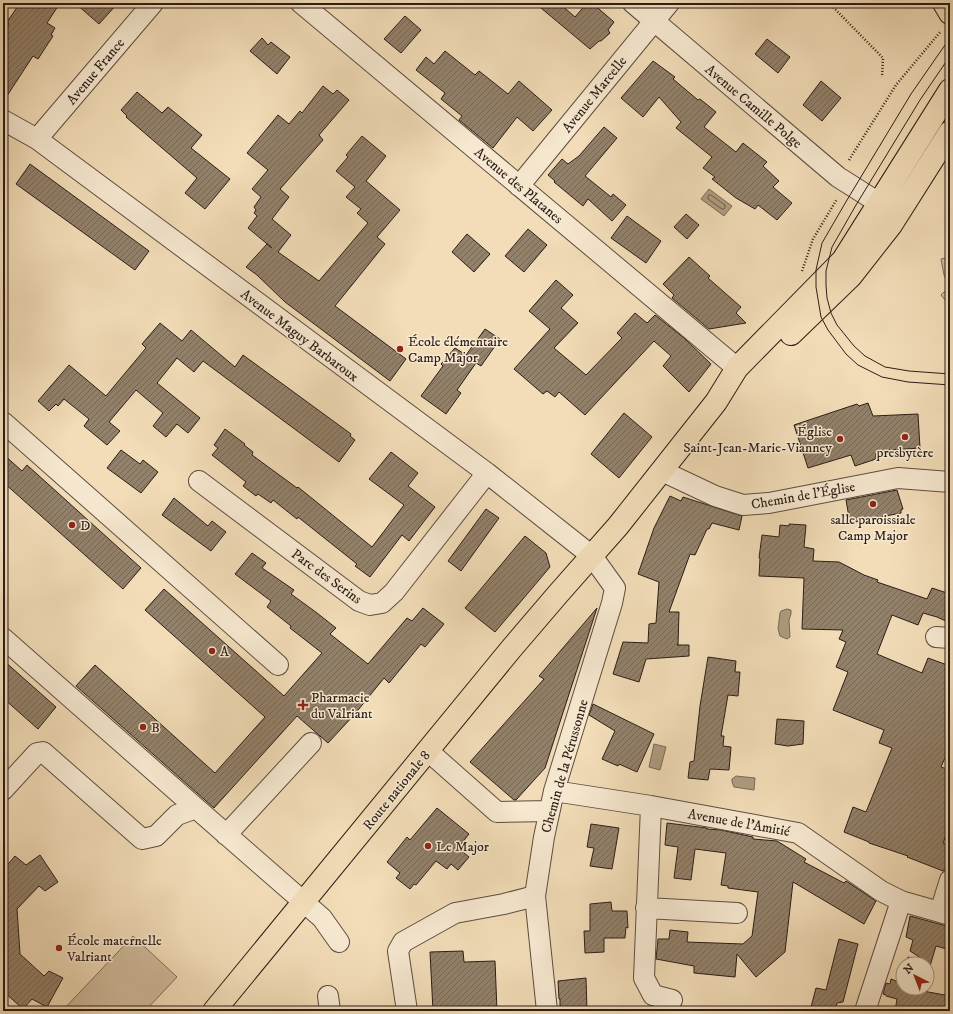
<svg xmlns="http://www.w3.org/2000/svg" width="953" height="1014" viewBox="0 0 953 1014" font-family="'IM FELL DW Pica',serif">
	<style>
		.garden { fill: #d0bc9d; stroke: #7e6c5a }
		.water { fill: #ae9c81; stroke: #7a6957 }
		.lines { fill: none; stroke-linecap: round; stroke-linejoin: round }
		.shore { stroke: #6c5c4c; stroke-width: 1 }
		.building { fill: url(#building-hatch); stroke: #2b1d17 }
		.minor-casing { stroke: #5d4d3f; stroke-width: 22 }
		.major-casing { stroke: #2b1d17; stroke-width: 24 }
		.path { stroke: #2b1d17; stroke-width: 2.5; stroke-dasharray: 1 2; stroke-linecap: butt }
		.minor { stroke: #f7e9d1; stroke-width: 20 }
		.major { stroke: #f2ddb8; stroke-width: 22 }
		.tram { stroke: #2b1d17; stroke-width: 1 }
		.poi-dot { fill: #8f2418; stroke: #f7e9d1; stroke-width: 1.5 }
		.labels { text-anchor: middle; stroke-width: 3; stroke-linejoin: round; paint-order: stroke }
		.street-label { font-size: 14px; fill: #2b1d17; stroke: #f7e9d1 }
		.poi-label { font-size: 14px; fill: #2b1d17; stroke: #f7e9d1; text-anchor: start }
	</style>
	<defs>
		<pattern id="building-hatch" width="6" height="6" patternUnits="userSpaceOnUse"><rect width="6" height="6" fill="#92816b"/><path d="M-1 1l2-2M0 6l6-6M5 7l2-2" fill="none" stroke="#776957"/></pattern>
	</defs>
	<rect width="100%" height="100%" fill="#f2ddb8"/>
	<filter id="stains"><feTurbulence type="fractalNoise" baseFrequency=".005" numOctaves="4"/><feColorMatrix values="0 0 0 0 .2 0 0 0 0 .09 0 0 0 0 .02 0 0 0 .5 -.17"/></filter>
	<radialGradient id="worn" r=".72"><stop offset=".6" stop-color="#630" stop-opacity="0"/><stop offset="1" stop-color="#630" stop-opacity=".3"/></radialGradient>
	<path class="garden" d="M950,257V306L941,295L949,287L944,275L941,259Z
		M133,936L177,977L145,1011H62Z"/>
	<path class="water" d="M709,189L732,206L724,216L701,199Z
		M787,609L791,610V614L789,620L790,637L787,639L780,636L778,629L780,613L781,611Z
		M654,744L666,747L660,770L649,767Z
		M736,776L755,778L754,790L734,787L732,782V779Z"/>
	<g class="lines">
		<path class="shore" d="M709,195H711L725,205V207L724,209H722L708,199V197Z"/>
	</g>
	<path class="building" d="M20,3H60L47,23L55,28L51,35L53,36L38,59L33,56L3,102V33L9,24L7,22Z
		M75,3H118L99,24Z
		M535,3H559L575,17L587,3H592L614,22L608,30L610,33L601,41H599L590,49Z
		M405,16L421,30L401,53L384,39Z
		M262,38L268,45L271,42L290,57L277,74L250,51Z
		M767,39L790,57L778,73L755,54Z
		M445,51L475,75L479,71L508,94L519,81L552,110L533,131L517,117L493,148L459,120L462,116L441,99L445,93L416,70L426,57L434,64Z
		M653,61L675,77L673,79L698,100L700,99L716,112L704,127L736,152L743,143L767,162L763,166L779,181L773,187L792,203L777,220L758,205L755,209L736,198L712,179L715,177L703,168L712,157L676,128L681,122L659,97L643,117L621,98Z
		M821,81L841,98L822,121L803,105Z
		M323,86L333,94L337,90L349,100L319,135L323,140L280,189L289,197L272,219L291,235L278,252L319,281L368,223L357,213L361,209L346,197L355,187L336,171L348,157L346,155L362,136L386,156L366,181L400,210L377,237L385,244L335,306L406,359L390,381L285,302L257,275L246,267L267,244L272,248L248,228L257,216L254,213L256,210L254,207L261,197L252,189L268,170L247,153L278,115L289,124L300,111L302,113Z
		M137,92L162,113L168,107L202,135L191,148L230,179L205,209L185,193L197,178L126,117L127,116L121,110Z
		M604,127L617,138L585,176L611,197L613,194L626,205L612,221L588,199L583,206L554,182L555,181L548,175L562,159L568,164L579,156Z
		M30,164L149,251L135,270L16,184Z
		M686,214L699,225L687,239L674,227Z
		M627,216L661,241L646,263L611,238Z
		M528,229L547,245L524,272L505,256Z
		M467,234L490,254L474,272L452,252Z
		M689,257L710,276L708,278L741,307L736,313L746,323L709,329L672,298L674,295L663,284Z
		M556,280L573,295L561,308L578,323L554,348L586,375L622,338L617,333L635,313L647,323L655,315L684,338L711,364L689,392L663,366L671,356L654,341L585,415L559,392L555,397L547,391L543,394L514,369L550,329L529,311Z
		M160,323L182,341L191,330L235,367L243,355L351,434L350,436L355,440L339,462L203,361L194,372L177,358L157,383L200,418L188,433L177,424L166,437L153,426L163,413L136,390L109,422L120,431L107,445L84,426L89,419L64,399L58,406L56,404L49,411L38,401L69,365L106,396L146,348L142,344Z
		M485,329L500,339L481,366L476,363L457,390L461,393L446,414L421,396L443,366L441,364L455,348L466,355Z
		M868,403L873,416L918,414L920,448L876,451V459L855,466L851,455L808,468L794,425L857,404L859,406Z
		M624,413L652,437L619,478L591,454Z
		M225,429L245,444L244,445L253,452L252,455L297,488L298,487L372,547L404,505L369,479L391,452L418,473L408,486L435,507L409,541L402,535L370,577L355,566L357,564L298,517L297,519L273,500L271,503L258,494L256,496L243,486L246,482L212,455L218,448L214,445Z
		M121,450L140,464L143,460L158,472L141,493L107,468Z
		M3,454L22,471L27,465L141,568L123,589L3,482Z
		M897,490L903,509L901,510V513L850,523L846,500Z
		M670,496L681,501L683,497L742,516L739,530L712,523L709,529H707L695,555L690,554L669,612H679L678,645H677H689V656L646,659L639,682L613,674L623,642L648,643L649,624L656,623L659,582L638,574L654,528Z
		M174,498L208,526L212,521L226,532L211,551L162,515Z
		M486,509L499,518L461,571L448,561Z
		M789,524L806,525L804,547L814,549L813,561L839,562L864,575L878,580L877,582L927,599L932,588L950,594V623L937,617L923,613L918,625L892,615L877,654L922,673L928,658L950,666V746L941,767L950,770V826L943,843L950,846V862L947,869L943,871L907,857L908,856L869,843V842L844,832L853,807L866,812L892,748L879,743L884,730L833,710L848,672L836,667L846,642L839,639L843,630L802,629L804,578L759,576L760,558H759L762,535L779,537L780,525L789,526Z
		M525,536L546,553L550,567L495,632L465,608Z
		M252,553L266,563L262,568L294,590L291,594L317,613L336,628L330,634L368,664L407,618L412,621L423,608L444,624L425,647L421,644L389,683L384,678L354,715L328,743L297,716L214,808L76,686L95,665L215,773L265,717L145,610L164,589L284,696L322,653L290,628L291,626L267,607L271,601L235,574Z
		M597,608L545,768L516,800H514L470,762L544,679L539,676Z
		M708,657L736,661L735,672H740L738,696L728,695L721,736H724L723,746L731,747L729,770L710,769L708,780L688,778L690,762L694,761L700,706Z
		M3,660L56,707L38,729L3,698Z
		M593,704L654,734L637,772L619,764L618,766L602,759L615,731L589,715Z
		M777,719L804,721L803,744L788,746L775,744Z
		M437,808L469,834L458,848L469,857L458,870L451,864L447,869L436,861L416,885L414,884L410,889L396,878L400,873L387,862L407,837L410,840Z
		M667,823L707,828V829L721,830L753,837V839L777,841L806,859L804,862L844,883L846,881L876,901L864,924L793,882L785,952L756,977L737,954L735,977L694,973V966L656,959L658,939H669L670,930L688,932L687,942L743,944L752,936L758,892L728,888V886L721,885L726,853L695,849L691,880L674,878L678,847L665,845Z
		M591,824L619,828L612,869L590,866L594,848L587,847Z
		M40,855L58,882L45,891L39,886L17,909L20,954L44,976L49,971L63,978L47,1007L32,999L23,1009L3,991V870L15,856L26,865Z
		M611,902L612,911H627L628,928L626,927L625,938H604V952L585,953L584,931H590V904Z
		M910,916L950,927V950L936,946L927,976V964H906L908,957L929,963L910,951L913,940L906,937Z
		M839,939L858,944L843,1002L837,1003L835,1011H810L816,988L826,990Z
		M463,951L464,962L495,961L497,1011H433L430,952Z
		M903,976V988H924L923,991L950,996V1011H936L919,1006L918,1011H895L897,999L886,996V995L883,994L886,983L890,984L891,979L901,983Z
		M586,978L587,1011H560V999H559L558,981Z"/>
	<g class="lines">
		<defs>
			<path id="minor" d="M301,3L737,368
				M633,3L838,177L879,203
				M3,120L37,139L487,473L592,556L615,588L612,603L554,791L544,837L535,896L547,1011
				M37,139L153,3
				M519,186L669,3
				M3,422L278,665
				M662,471L715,496L743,505L769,503L898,478L950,482
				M199,481L359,601L370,605L382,603L394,592L487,473
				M936,637L950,638
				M3,638L196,808L322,918L339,942
				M428,751L497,812L549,811
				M3,790L37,753L43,752L142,839L156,836L177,815L196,808
				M554,791L651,806L798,833L881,891L901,901L950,915
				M651,806L644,978L653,995L672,1000
				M226,835L311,743
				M646,908L737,913
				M940,912L950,880
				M328,996L330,1011
				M407,1011L398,951L403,942L455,913L504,904L535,896
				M865,1011L901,901"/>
			<path id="major" d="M944,3L950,13
				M791,334L851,276L891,225L950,132
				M214,1011L511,649L558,594L618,526L716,402L737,368L843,260L950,90"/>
		</defs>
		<use href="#minor" class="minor-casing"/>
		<use href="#major" class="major-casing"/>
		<path class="path" d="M829,3L883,58L882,77
			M849,160L896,85L941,31
			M802,271L813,239L837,199"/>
		<use href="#minor" class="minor"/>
		<use href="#major" class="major"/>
		<path class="tram" d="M950,39L945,45L911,94L847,200L822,243L816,270V287L821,317L828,330L846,354L858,365L882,377L908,382L950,385
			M950,56L920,100L856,205L832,247L826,271V285L827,298L831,313L837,325L854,346L865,356L885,367L909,371L950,374"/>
	</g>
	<g class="poi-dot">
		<circle cx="400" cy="349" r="4"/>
		<circle cx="905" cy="437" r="4"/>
		<circle cx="840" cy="439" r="4"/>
		<circle cx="873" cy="504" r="4"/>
		<circle cx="72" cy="525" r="4"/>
		<circle cx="212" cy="651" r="4"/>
		<path d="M301 699h4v4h4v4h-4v4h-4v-4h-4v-4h4z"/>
		<circle cx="143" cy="727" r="4"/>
		<circle cx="428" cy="846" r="4"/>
		<circle cx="59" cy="948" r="4"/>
	</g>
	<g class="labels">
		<g class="street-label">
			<text transform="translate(95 71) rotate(-50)" y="5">Avenue France</text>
			<text transform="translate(594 94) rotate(-51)" y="5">Avenue Marcelle</text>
			<text transform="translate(754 106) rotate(40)" y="5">Avenue Camille Polge</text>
			<text transform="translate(519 185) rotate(40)" y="5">Avenue des Platanes</text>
			<text transform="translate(300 335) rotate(37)" y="5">Avenue Maguy Barbaroux</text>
			<text transform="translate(803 495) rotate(-10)" y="5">Chemin de l'Église</text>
			<text transform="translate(327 576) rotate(36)" y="5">Parc des Serins</text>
			<text transform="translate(564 766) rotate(-74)" y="5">Chemin de la Pérussonne</text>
			<text transform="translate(396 790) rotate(-51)" y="5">Route nationale 8</text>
			<text transform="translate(739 822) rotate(10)" y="5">Avenue de l'Amitié</text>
		</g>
		<g class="poi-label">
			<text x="408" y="346">École élémentaire<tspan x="408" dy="16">Camp Major</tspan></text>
			<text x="832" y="436" text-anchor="end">Église<tspan x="832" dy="16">Saint-Jean-Marie-Vianney</tspan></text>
			<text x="905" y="457" text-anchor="middle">presbytère</text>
			<text x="873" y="524" text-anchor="middle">salle paroissiale<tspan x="873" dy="16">Camp Major</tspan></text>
			<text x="80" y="530">D</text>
			<text x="220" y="656">A</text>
			<text x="311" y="702">Pharmacie<tspan x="311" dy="16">du Valriant</tspan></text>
			<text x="151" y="732">B</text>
			<text x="436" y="851">Le Major</text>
			<text x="67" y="945">École maternelle<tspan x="67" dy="16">Valriant</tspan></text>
		</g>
	</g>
	<rect width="953" height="1014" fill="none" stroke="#f2ddb8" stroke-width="16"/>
	<rect x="4" y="4" width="945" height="1006" fill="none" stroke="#2b1d17" stroke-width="2"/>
	<rect x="8" y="8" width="937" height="998" fill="none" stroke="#2b1d17"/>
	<g transform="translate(915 976) rotate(318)"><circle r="19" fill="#f7e9d1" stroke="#a59787"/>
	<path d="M0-3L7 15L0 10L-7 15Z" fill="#8f2418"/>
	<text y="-6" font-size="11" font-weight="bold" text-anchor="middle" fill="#2b1d17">N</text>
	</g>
	<rect width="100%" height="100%" filter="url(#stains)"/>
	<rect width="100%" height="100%" fill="url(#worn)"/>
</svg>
